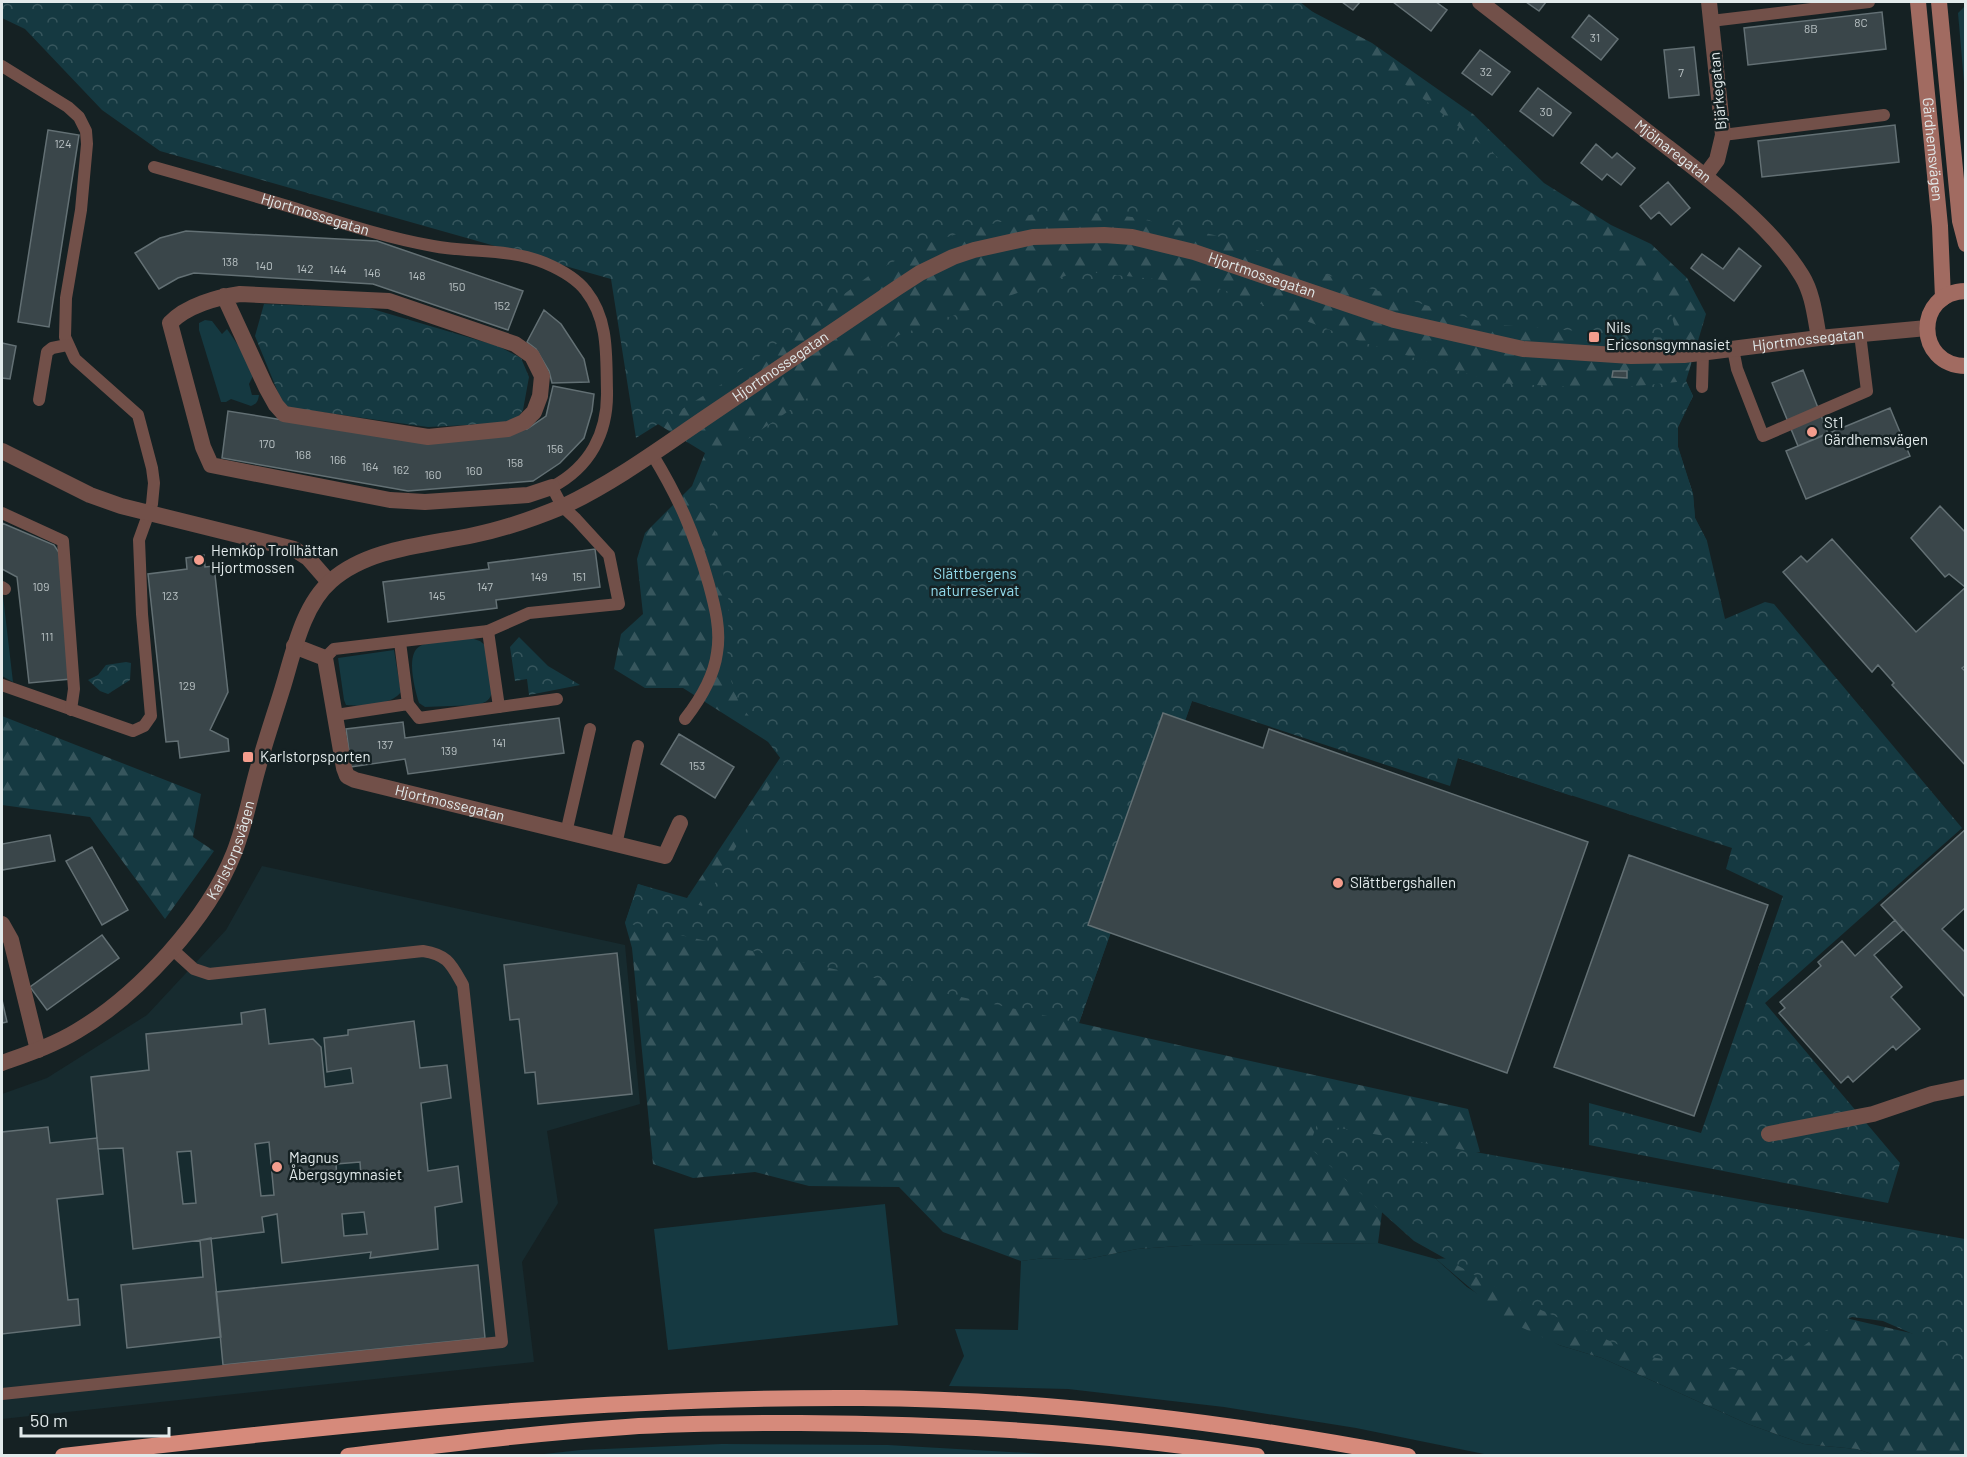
<svg xmlns="http://www.w3.org/2000/svg" width="1967" height="1457" viewBox="0 0 1967 1457" font-family="Barlow,sans-serif">
	<style>
		.built { fill: #172b2f }
		.grass { fill: #153941 }
		.forest { fill: url(#forest-firs) }
		.park { fill: url(#park-crowns) }
		.building { fill: #3a464a; stroke: #637074; stroke-width: 1.5; fill-rule: evenodd }
		.lines { fill: none; stroke-linecap: round; stroke-linejoin: round }
		.service { stroke: #725049; stroke-width: 12 }
		.minor { stroke: #725049; stroke-width: 16 }
		.tertiary { stroke: #725049; stroke-width: 16 }
		.secondary { stroke: #a16b61; stroke-width: 16 }
		.trunk { stroke: #d68a7b; stroke-width: 16 }
		.poi-dot { fill: #f49d8d; stroke: #152123; stroke-width: 2 }
		.labels { text-anchor: middle; stroke-width: 5; stroke-linejoin: round; paint-order: stroke }
		.number-label { font-size: 12px; fill: #b8c1c3 }
		.street-label { font-size: 15px; fill: #e2eaeb; stroke: #152123 }
		.poi-label { font-size: 15px; fill: #e2eaeb; stroke: #152123; text-anchor: start }
		.park-label { font-size: 15px; fill: #93dbec; stroke: #152123 }
	</style>
	<defs>
		<pattern id="forest-firs" width="22" height="20" patternUnits="userSpaceOnUse" patternTransform="scale(1.5)"><rect width="22" height="20" fill="#153941"/><path d="M5 1l3.5 6h-7zM16 11l3.5 6h-7z" fill="#37565d"/></pattern>
		<pattern id="park-crowns" width="20" height="18" patternUnits="userSpaceOnUse" patternTransform="scale(1.5)"><rect width="20" height="18" fill="#153941"/><path d="M2 6a3 3 0 1 1 6 0M12 15a3 3 0 1 1 6 0" fill="none" stroke="#37565d"/></pattern>
	</defs>
	<rect width="100%" height="100%" fill="#152123"/>
	<path class="built" d="M262,866L625,945L640,1104L547,1131L558,1203L522,1262L534,1362L2,1419V1094L47,1078L147,1015L226,930Z"/>
	<path class="grass" d="M1965,6V94L1958,13Z
		M205,320L212,321L222,334L227,329L242,351L253,376L249,384L252,395H259C258,401 257,404 251,406L231,399L226,402H221L199,330V323Z
		M2,595L3,596L13,682L2,676Z
		M471,638L480,641L486,646L492,691C491,700 486,702 478,705L425,707L419,703C415,690 405,654 420,646C430,641 460,640 471,638Z
		M394,650L401,692C392,705 361,707 346,705L344,700L338,658Z
		M885,1204L898,1325L668,1350L654,1229Z
		M1378,1243L1436,1259L1467,1287L1559,1345L1602,1358L1748,1424L1804,1444L1857,1449L1875,1455H1489L1356,1428L1224,1407L1068,1389L949,1386L964,1356L955,1329L1018,1330L1021,1261L1044,1258L1082,1260L1137,1249L1193,1245Z
		M722,1444L888,1445L1064,1455H535L581,1450Z"/>
	<path class="forest" d="M1294,2L1372,43L1473,114L1544,183L1611,225L1651,244L1687,278L1706,314L1686,381L1693,396L1678,427V447L1693,494L1695,518L1707,541L1637,527L1572,796L1458,758L1192,701L1079,1023L1468,1109L1480,1152L1388,1167L1378,1243L1193,1245L1137,1249L1082,1260L1044,1258L1021,1261L943,1232L899,1187L809,1186L755,1172L693,1178L653,1164L632,948L625,923L638,884L687,898L784,752L683,688H645L614,669L621,634L643,614L637,559L645,533L692,486L705,453L648,418L614,232Z
		M2,716L201,794L193,837L214,851L165,919L90,817L2,805Z
		M1482,1256L1763,1299L1954,1343L1965,1360V1455H1875L1857,1449L1804,1444L1748,1424L1602,1358L1559,1345L1510,1322L1436,1259Z"/>
	<path class="park" d="M2,2H1300L1664,288L1678,339L1489,324L1345,281L1214,235L1132,217L1055,209L975,228L923,245L870,275L722,384L636,438L611,279L160,151L102,110L25,29L2,18Z
		M1079,271L1210,285L1365,343L1498,383L1609,389L1686,381L1693,396L1678,427V447L1693,494L1695,518L1707,541L1725,619L1765,602L1774,604L1962,828L1765,1003L1900,1163L1888,1203L1589,1145V1103L1701,1133L1783,896L1726,869L1732,848L1458,758L1450,786L1192,701L1079,1023L625,923L638,884L702,906L784,763L739,703L727,669L729,602L703,470L899,335Z
		M264,304L369,308L498,346L521,358L529,377L523,410L517,419L506,423L428,427L284,407L255,336Z
		M519,637L548,666L580,685L529,695L527,679L515,681L510,647Z
		M126,662L131,663L130,680L108,694L100,691L88,680L98,675L106,665Z
		M1317,1124L1965,1239V1377L1958,1369L1915,1335L1883,1321L1852,1317L1819,1334L1787,1359L1747,1371L1643,1356L1521,1301L1414,1241L1309,1147Z"/>
	<path class="building" d="M1342,2H1360L1353,10Z
		M1393,2H1436L1447,10L1431,31Z
		M1526,2H1546L1539,11Z
		M1882,12L1886,49L1748,65L1744,28Z
		M1589,15L1618,39L1601,60L1572,37Z
		M1694,47L1699,95L1669,98L1664,50Z
		M1480,50L1510,72L1492,95L1462,73Z
		M1538,88L1571,113L1553,136L1520,111Z
		M1895,125L1899,162L1762,177L1758,141Z
		M48,130L79,135L49,327L18,322Z
		M1596,144L1612,158L1617,153L1635,168L1621,185L1607,174L1602,180L1581,163Z
		M1668,182L1690,208L1671,225L1659,212L1651,219L1640,206Z
		M186,231L377,241L523,291L508,330L373,284L194,273L178,278L159,289L135,253L160,238Z
		M1739,248L1761,266L1734,301L1691,268L1702,254L1723,269Z
		M544,310L561,324L584,359L589,382L552,383L549,371L536,349L527,342Z
		M2,343L16,346L10,379L2,378Z
		M1803,370L1828,433L1798,446L1772,383Z
		M1613,371H1627V378L1612,377Z
		M553,386L594,394L592,411L584,438L560,463L533,481L408,491L222,458L228,411L398,439L527,429L546,416Z
		M1890,408L1910,456L1806,499L1786,451Z
		M1940,506L1966,533L1965,587L1949,574L1945,577L1911,538Z
		M2,523L54,545L60,554L71,679L29,683L17,577L2,569Z
		M1832,539L1916,632L1966,587V665L1962,668L1966,672V766L1892,685L1894,683L1878,665L1872,672L1783,572L1801,556L1807,562Z
		M595,549L600,587L496,600L497,608L388,622L383,582L489,569L488,563Z
		M204,555L205,567L214,566L228,692L210,730L228,739L229,751L180,758L178,741L166,742L148,574L187,569L186,558Z
		M1163,713L1263,748L1269,729L1588,842L1507,1073L1088,925Z
		M559,718L564,753L408,774L405,759L351,767L346,729L403,722L405,738Z
		M679,734L734,767L715,798L661,764Z
		M1966,829V907L1942,929L1966,953V998L1881,905Z
		M50,835L55,861L2,870V844Z
		M92,847L128,910L102,925L66,861Z
		M1629,855L1768,905L1694,1116L1554,1067Z
		M1895,920L1903,930L1874,955L1902,987L1891,997L1920,1029L1896,1050L1893,1046L1853,1082L1848,1076L1841,1083L1779,1013L1785,1008L1780,1002L1821,966L1818,962L1842,941L1855,956Z
		M102,935L119,958L47,1010L30,987Z
		M617,953L632,1094L538,1104L535,1072L525,1073L519,1019L510,1020L504,965Z
		M2,1000L7,1022L2,1023Z
		M265,1009L269,1044L313,1039L321,1047L325,1087L353,1083L351,1068L327,1072L324,1038L348,1035V1030L414,1021L420,1068L447,1065L451,1098L421,1103L428,1171L458,1166L462,1202L435,1207L438,1249L370,1258L371,1252L282,1263L277,1214L262,1217L264,1232L133,1249L123,1148L98,1149L91,1077L149,1070L146,1034L242,1024L241,1013ZM269,1142L274,1195L261,1196L255,1144ZM191,1151L196,1203L183,1204L177,1152ZM360,1162L361,1177L337,1179L336,1164ZM364,1212L367,1234L344,1236L342,1214Z
		M48,1127L50,1143L97,1138L103,1194L57,1199L68,1300L78,1299L80,1325L2,1334V1132Z
		M211,1238L221,1337L127,1348L121,1285L203,1277L200,1240Z
		M478,1265L485,1338L223,1365L216,1292Z"/>
	<g class="lines">
		<g class="service">
			<path d="M1711,21L1869,2"/>
			<path d="M2,66L68,107L79,117L86,131L87,144L81,210L66,298L65,337L75,359L138,415L152,468L154,483L152,504L139,540L142,614L151,716L144,726L133,731L2,685"/>
			<path d="M1723,135L1884,115"/>
			<path id="s1" d="M154,167C197,179 241,192 284,205C333,220 382,237 433,246C470,253 509,248 545,263C559,269 577,279 586,291C609,320 606,356 607,391C608,433 590,467 552,487L562,506L576,519L609,555L619,604L529,613L488,631L334,649L325,658"/>
			<path d="M1733,349L1737,369L1763,436L1867,391L1860,334"/>
			<path d="M1702,387L1703,353"/>
			<path d="M39,400L47,352L52,348L67,345"/>
			<path d="M652,454C679,498 695,535 709,585C715,607 721,630 717,653C714,676 699,701 685,719"/>
			<path d="M2,513L63,541L74,689L71,710"/>
			<path d="M2,587L5,589"/>
			<path d="M488,631L499,707"/>
			<path d="M400,642L408,704"/>
			<path d="M336,715L408,704L419,718L557,699"/>
			<path d="M566,833L590,729"/>
			<path d="M616,845L638,746"/>
			<path d="M2,1394L502,1342L463,985C451,964 448,955 423,951L209,974L194,969L172,949"/>
		</g>
		<g class="minor">
			<path id="s2" d="M1480,2C1537,46 1595,91 1653,136C1702,174 1770,223 1802,276C1813,294 1815,317 1819,338"/>
			<path d="M1705,176L1717,160L1723,135L1709,2"/>
			<path d="M224,296L266,387L276,405L284,414L428,437L508,429L524,422L534,412L540,396L542,376L532,356L515,344L389,301L240,294C217,297 186,306 170,323L203,447L211,465L390,500L425,502L528,495L552,487"/>
			<path d="M2,451L90,495L121,506L294,549L308,558L329,582"/>
			<path id="s3" d="M294,646L325,658L344,768L347,776L355,780L665,856L680,823"/>
			<path d="M2,924L11,940L38,1050"/>
			<path d="M1769,1134L1873,1114L1932,1094L1966,1087"/>
		</g>
		<path class="tertiary" id="s4" d="M2,1063C27,1054 54,1045 77,1031C138,995 208,919 234,853C245,825 250,796 258,768C265,742 274,716 282,690C293,655 302,606 331,581C368,548 427,545 474,535C504,529 535,518 564,506C615,482 662,447 708,416C771,373 834,330 897,288L920,273L953,257L974,250L1033,237L1104,235L1132,237L1194,252L1394,320L1523,349L1631,356L1684,355L1819,338L1927,328"/>
		<g class="secondary">
			<path id="s5" d="M1918,2L1940,226L1943,298"/>
			<path d="M1939,2L1960,221L1966,244"/>
			<path d="M1966,291C1914,292 1915,366 1966,366"/>
		</g>
		<path class="trunk" d="M63,1456C328,1426 595,1396 862,1398C1045,1399 1228,1422 1408,1456
			M348,1456C440,1445 533,1433 626,1427C684,1423 742,1423 800,1423C952,1424 1106,1433 1257,1456"/>
	</g>
	<g class="poi-dot">
		<rect x="1588" y="331" width="12" height="12" rx="3"/>
		<circle cx="1812" cy="432" r="6"/>
		<circle cx="199" cy="560" r="6"/>
		<rect x="242" y="751" width="12" height="12" rx="3"/>
		<circle cx="1338" cy="883" r="6"/>
		<circle cx="277" cy="1167" r="6"/>
	</g>
	<g class="labels">
		<g class="number-label">
			<text x="1861" y="27">8C</text>
			<text x="1811" y="33">8B</text>
			<text x="1595" y="42">31</text>
			<text x="1486" y="76">32</text>
			<text x="1681" y="77">7</text>
			<text x="1546" y="116">30</text>
			<text x="63" y="148">124</text>
			<text x="230" y="266">138</text>
			<text x="264" y="270">140</text>
			<text x="305" y="273">142</text>
			<text x="338" y="274">144</text>
			<text x="372" y="277">146</text>
			<text x="417" y="280">148</text>
			<text x="457" y="291">150</text>
			<text x="502" y="310">152</text>
			<text x="267" y="448">170</text>
			<text x="555" y="453">156</text>
			<text x="303" y="459">168</text>
			<text x="338" y="464">166</text>
			<text x="515" y="467">158</text>
			<text x="370" y="471">164</text>
			<text x="401" y="474">162</text>
			<text x="474" y="475">160</text>
			<text x="433" y="479">160</text>
			<text x="539" y="581">149</text>
			<text x="579" y="581">151</text>
			<text x="41" y="591">109</text>
			<text x="485" y="591">147</text>
			<text x="170" y="600">123</text>
			<text x="437" y="600">145</text>
			<text x="47" y="641">111</text>
			<text x="187" y="690">129</text>
			<text x="499" y="747">141</text>
			<text x="385" y="749">137</text>
			<text x="449" y="755">139</text>
			<text x="697" y="770">153</text>
		</g>
		<g class="street-label">
			<text transform="translate(1718 91) rotate(-95)" y="5">Bjärkegatan</text>
			<text dy="5" stroke="none"><textPath href="#s5" startOffset="148">Gärdhemsvägen</textPath></text>
			<text dy="5" stroke="none"><textPath href="#s2" startOffset="244">Mjölnaregatan</textPath></text>
			<text dy="5" stroke="none"><textPath href="#s1" startOffset="168">Hjortmossegatan</textPath></text>
			<text dy="5" stroke="none"><textPath href="#s4" startOffset="1640">Hjortmossegatan</textPath></text>
			<text dy="5" stroke="none"><textPath href="#s4" startOffset="2198">Hjortmossegatan</textPath></text>
			<text dy="5" stroke="none"><textPath href="#s4" startOffset="1118">Hjortmossegatan</textPath></text>
			<text dy="5" stroke="none"><textPath href="#s3" startOffset="260">Hjortmossegatan</textPath></text>
			<text dy="5" stroke="none"><textPath href="#s4" startOffset="324">Karlstorpsvägen</textPath></text>
		</g>
		<g class="poi-label">
			<text x="1606" y="333">Nils<tspan x="1606" dy="17">Ericsonsgymnasiet</tspan></text>
			<text x="1824" y="428">St1<tspan x="1824" dy="17">Gärdhemsvägen</tspan></text>
			<text x="211" y="556">Hemköp Trollhättan<tspan x="211" dy="17">Hjortmossen</tspan></text>
			<text x="260" y="762">Karlstorpsporten</text>
			<text x="1350" y="888">Slättbergshallen</text>
			<text x="289" y="1163">Magnus<tspan x="289" dy="17">Åbergsgymnasiet</tspan></text>
		</g>
		<g class="park-label">
			<text x="975" y="579">Slättbergens<tspan x="975" dy="17">naturreservat</tspan></text>
		</g>
	</g>
	<rect width="1967" height="1457" fill="none" stroke="#e2eaeb" stroke-width="6"/>
	<path d="M21 1427v9h148v-9" fill="none" stroke="#e2eaeb" stroke-width="3"/>
	<text x="30" y="1427" font-size="18" fill="#e2eaeb" stroke="#152123" stroke-width="4.5" paint-order="stroke">50 m</text>
</svg>
